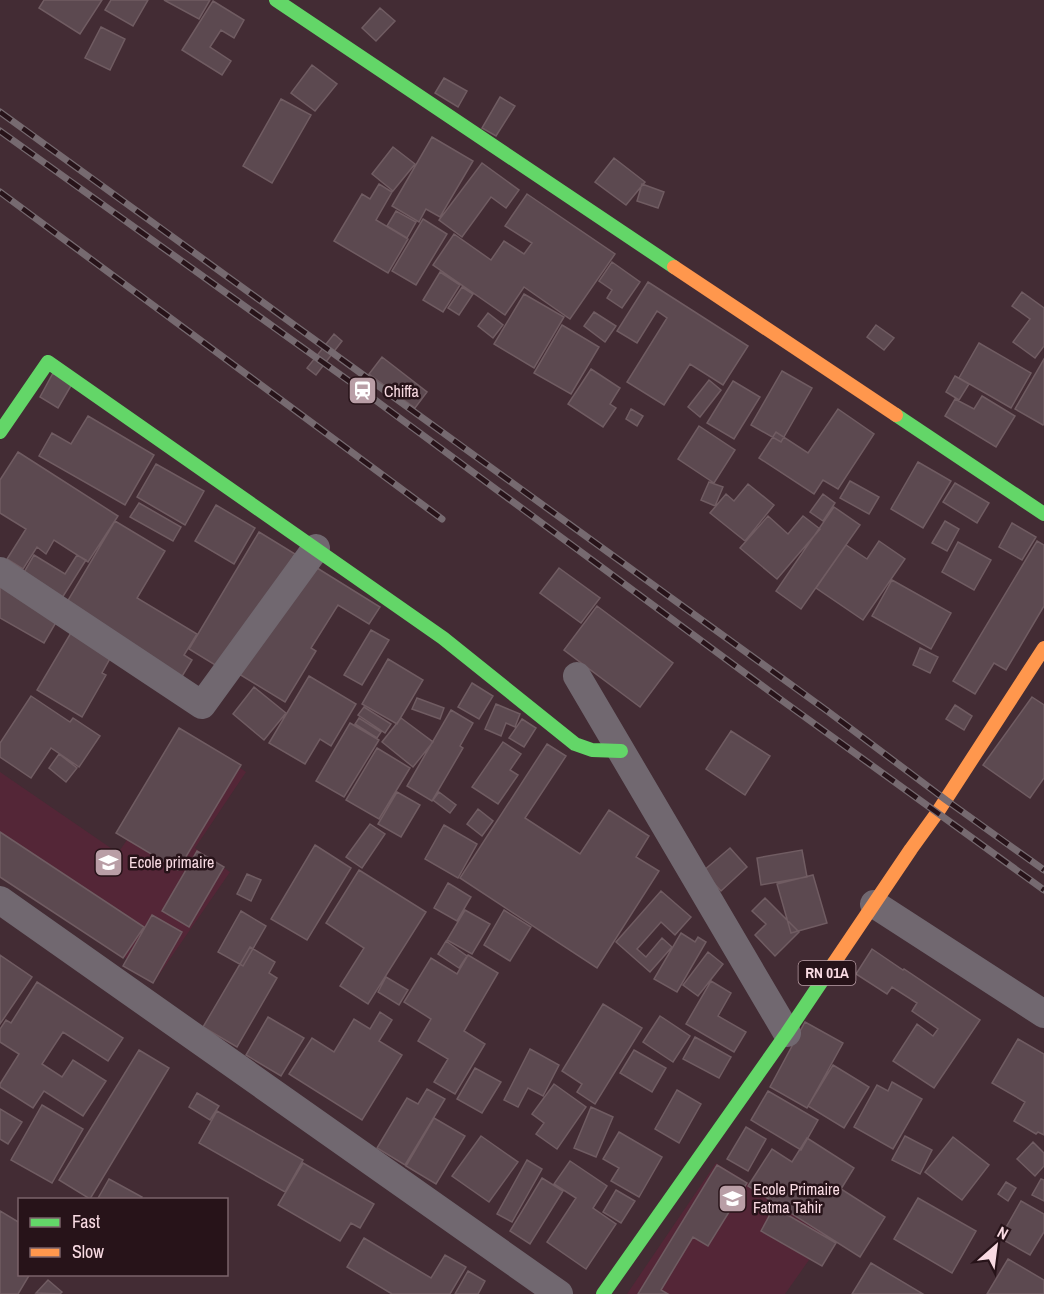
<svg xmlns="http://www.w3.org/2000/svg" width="1044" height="1294" viewBox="0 0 1044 1294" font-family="'Archivo Narrow',sans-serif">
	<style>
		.built { fill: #542637 }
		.building { fill: #5c4950; stroke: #705c62; stroke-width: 1.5 }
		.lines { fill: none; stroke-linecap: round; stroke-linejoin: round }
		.street { stroke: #716870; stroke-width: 28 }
		.fast { stroke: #63d668; stroke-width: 14 }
		.slow { stroke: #ff974d; stroke-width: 14 }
		.rail-casing { stroke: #766a70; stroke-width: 7 }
		.rail { stroke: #271319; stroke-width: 4.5; stroke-dasharray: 14; stroke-linecap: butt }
		.labels { text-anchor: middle; stroke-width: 5; stroke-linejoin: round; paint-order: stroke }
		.shield { fill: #271319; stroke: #ba9fa6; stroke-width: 1.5 }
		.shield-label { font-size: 15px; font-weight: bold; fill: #f9dbe3 }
		.poi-label { font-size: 16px; fill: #f9dbe3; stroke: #271319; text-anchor: start }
	</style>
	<rect width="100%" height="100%" fill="#432c34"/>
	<path class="built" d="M197,738L246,772L195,848L230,872L156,979L0,871V772L118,853Z
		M716,1163L828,1233L785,1294H627Z"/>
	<path class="building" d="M44,0H102L80,34L39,8Z
		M111,0H148L133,26L105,10Z
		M164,0H210L199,19Z
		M213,1L244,20L234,38L221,30L210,47L231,61L222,75L182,50Z
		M380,8L395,21L376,41L362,28Z
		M101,27L125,39L110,70L85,58Z
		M312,65L337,84L315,111L291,93Z
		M444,78L467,91L458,107L435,93Z
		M500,97L515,106L496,136L482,128Z
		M281,99L311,115L272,183L243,166Z
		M432,137L473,161L440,217L426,209L419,222L392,206Z
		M393,147L415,164L393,191L372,174Z
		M614,158L645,182L626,205L595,182Z
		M482,163L519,190L506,208L491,197L462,237L439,220Z
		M379,184L392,192L376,220L408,239L388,273L334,241L362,194L370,199Z
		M642,184L664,192L658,208L637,201Z
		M527,194L615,254L570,319L524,287L505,315L433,265L454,234L491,260L504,241L524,254L532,243L505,226Z
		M396,211L416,222L407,238L387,226Z
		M423,219L447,234L416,285L392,271Z
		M612,262L640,282L622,308L607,298L612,290L599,281Z
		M440,272L460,285L443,312L423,300Z
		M648,282L748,346L723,385L690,364L664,405L627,382L667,318L657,311L637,343L617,331Z
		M462,287L473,294L459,315L448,308Z
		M1022,292L1044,308V346L1035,358L1013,342L1030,319L1012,306Z
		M524,294L564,317L534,368L494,344Z
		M594,312L616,326L605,342L584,326Z
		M488,313L503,325L493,338L478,326Z
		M562,325L599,347L571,394L534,373Z
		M876,325L894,338L884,350L867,337Z
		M334,334L342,341L316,375L307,368Z
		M979,343L1031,373L1011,408L959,378Z
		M382,357L427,392L415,408L369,374Z
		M1044,359V424L1043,425L1015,409Z
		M591,369L620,388L610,404L616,408L603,427L568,404Z
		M782,371L812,388L781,442L751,425Z
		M53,373L72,384L58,408L40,397Z
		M955,376L969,384L959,400L946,392Z
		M709,380L721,390L700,417L688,407Z
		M733,381L760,397L734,439L707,423Z
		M982,396L1015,416L996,447L945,416L955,399L974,409Z
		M631,409L643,416L637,426L626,419Z
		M838,409L874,434L838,489L823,480L814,494L759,458L776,432L808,453Z
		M88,416L154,455L125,505L39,456L52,433L71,444Z
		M699,426L735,450L714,483L678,459Z
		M18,452L118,516L88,562L54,540L46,554L37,547L23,569L7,559L26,529L0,513V480Z
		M918,462L951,481L923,528L891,509Z
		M156,464L204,491L185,525L137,497Z
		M850,481L879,497L869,514L840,498Z
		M709,482L723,487L715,506L701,500Z
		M955,483L989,503L977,523L943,502Z
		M748,484L774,505L745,541L710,513L726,494L734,501Z
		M823,494L835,503L823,521L810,512Z
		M139,503L181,527L173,541L130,517Z
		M216,505L255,528L234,564L195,541Z
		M834,507L860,525L801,609L776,591Z
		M768,516L788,534L803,516L820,529L777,579L740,548Z
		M115,521L165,551L137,598L197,634L184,655L192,660L178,683L67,602Z
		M945,521L959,529L947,551L932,543Z
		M1012,523L1036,537L1022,560L999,547Z
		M259,532L295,554L225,671L189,649Z
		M879,541L905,559L863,620L816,588L846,545L867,559Z
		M1037,541L1044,545V606L1006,670L994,663L975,694L953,681Z
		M958,542L991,560L974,590L942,572Z
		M34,555L65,574L77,555L86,560L62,598L23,574Z
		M309,563L380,607L369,624L338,605L311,648L316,651L285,702L239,674Z
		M559,568L600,598L581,623L540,593Z
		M0,576L62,612L44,643L0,618Z
		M892,580L951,613L931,649L872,616Z
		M597,606L673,663L640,707L564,650Z
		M371,630L389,640L362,685L344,675Z
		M72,631L112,655L102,673L106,675L82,717L37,690Z
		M920,648L938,657L930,673L913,665Z
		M388,659L423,680L397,724L362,704Z
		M309,676L356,704L331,746L320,739L305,764L269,743Z
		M472,683L493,696L479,719L458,707Z
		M254,687L286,713L264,740L233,714Z
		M31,696L70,722L73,718L100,736L79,767L51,748L31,778L0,757V743Z
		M1032,697L1044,705V778L1030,798L983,765Z
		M417,698L444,708L440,719L412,709Z
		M496,704L520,714L515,727L506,723L501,736L485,729Z
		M955,705L972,716L964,730L946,719Z
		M364,707L391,724L385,733L358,715Z
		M451,710L473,723L460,746L463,748L432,801L407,786Z
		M359,718L381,732L377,738L355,724Z
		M401,718L433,742L413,767L382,742Z
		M522,719L536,728L524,747L509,738Z
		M350,723L379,740L344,797L316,781Z
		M179,728L241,765L178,870L116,833Z
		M731,731L770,756L745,795L706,769Z
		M503,742L521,754L510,770L518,775L498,804L472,787Z
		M547,744L566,756L525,818L580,854L609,810L649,836L636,857L659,871L597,968L460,878Z
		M377,748L410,768L379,819L346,800Z
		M59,754L77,768L66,782L49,768Z
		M397,792L420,805L401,837L378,824Z
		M439,792L456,805L450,813L433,800Z
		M478,809L493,821L482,836L467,824Z
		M370,824L385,834L362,868L346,857Z
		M444,825L477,844L458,878L425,859Z
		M0,832L144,927L123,958L0,877Z
		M315,845L351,868L307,940L271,919Z
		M730,848L747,867L721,891L703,871Z
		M802,850L807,877L761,885L757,858Z
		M197,851L224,867L189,927L162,911Z
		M359,870L426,912L368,1004L340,986L364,948L326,923Z
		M247,874L261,880L251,901L237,894Z
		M813,875L827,923L791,933L777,884Z
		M448,883L471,897L457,921L434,908Z
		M661,891L691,917L675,935L661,922L637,949L646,957L662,938L672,947L650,972L616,942Z
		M765,898L799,932L775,956L755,935L766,924L752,911Z
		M465,910L490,924L472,954L447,940Z
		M504,910L531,927L510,961L484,945Z
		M241,911L266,926L243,966L218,952Z
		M152,915L182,932L153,983L123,966Z
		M681,933L695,942L698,937L706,942L677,992L654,979Z
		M446,941L467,956L459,968L438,954Z
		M250,947L275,962L269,973L277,978L237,1047L203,1027Z
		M872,949L903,970L904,969L980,1020L934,1088L893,1061L917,1024L933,1036L938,1029L912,1011L917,1003L892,987L887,994L856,974Z
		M708,952L723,964L698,996L683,985Z
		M0,955L32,977L0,1024Z
		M468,955L498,973L464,1031L485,1044L455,1094L434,1082L448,1059L418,1041L431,1019L404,1002L431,958L457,974Z
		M386,977L408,990L399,1005L378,992Z
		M711,981L731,993L718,1016L746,1032L734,1052L686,1024Z
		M37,982L123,1038L108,1061L63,1032L42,1064L62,1077L73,1060L106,1081L83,1116L44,1091L33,1108L0,1087V1084L19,1054L0,1042V1029L6,1020L11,1023Z
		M603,1004L642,1028L595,1104L577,1092L582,1084L562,1071Z
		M380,1012L392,1020L379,1041L402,1055L362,1120L289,1074L312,1038L334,1052L354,1019L370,1029Z
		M660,1016L690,1036L673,1062L643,1042Z
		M268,1017L304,1038L281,1076L246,1055Z
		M805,1022L843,1043L807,1108L770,1087Z
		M695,1037L731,1057L719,1078L683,1059Z
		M1018,1039L1044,1054V1135L1038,1132L1036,1134L1014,1121L1025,1102L992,1083Z
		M530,1049L559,1065L543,1096L528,1088L518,1107L504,1100Z
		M139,1050L169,1068L90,1199L59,1180Z
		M634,1050L666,1068L652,1092L620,1073Z
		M833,1065L869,1087L844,1128L808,1106Z
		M475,1068L501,1082L482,1113L457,1099Z
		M892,1082L922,1099L893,1149L854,1127L877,1085L888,1091Z
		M554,1084L586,1107L557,1149L536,1134L544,1123L532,1114Z
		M427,1089L445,1099L405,1165L377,1148L407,1098L418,1104Z
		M677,1090L701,1104L679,1143L655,1129Z
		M768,1091L818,1120L801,1150L751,1120Z
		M197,1093L219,1106L210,1120L189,1107Z
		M42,1105L83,1129L52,1183L11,1160Z
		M591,1107L613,1117L596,1157L574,1148Z
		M0,1109L22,1122L8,1144L0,1139Z
		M217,1111L303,1160L285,1192L199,1143Z
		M434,1118L465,1136L436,1184L406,1166Z
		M746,1127L766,1139L748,1171L727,1159Z
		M619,1132L662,1157L639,1197L611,1181L619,1168L603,1159Z
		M481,1136L518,1162L489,1202L452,1176Z
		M905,1136L932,1150L920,1174L892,1160Z
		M953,1137L989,1165L962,1200L925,1172Z
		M807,1138L854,1168L841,1189L885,1217L860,1257L748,1186L772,1149L792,1162Z
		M1033,1142L1044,1153V1166L1035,1176L1017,1159Z
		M527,1160L542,1169L512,1222L497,1214Z
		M570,1161L607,1186L593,1208L616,1224L586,1269L547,1242L576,1198L554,1184Z
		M303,1163L374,1204L360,1228L351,1223L340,1241L278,1205Z
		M717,1165L747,1183L708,1246L693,1237L661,1290L668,1294H638Z
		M542,1178L563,1191L530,1244L510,1231Z
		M109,1179L142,1197L140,1200H97Z
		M1041,1179L1044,1180V1201L1032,1195Z
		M1006,1182L1016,1188L1008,1201L998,1194Z
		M616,1190L635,1201L621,1223L603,1212Z
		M918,1198L976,1231L952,1273L894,1239Z
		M1021,1201L1044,1214V1232L1030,1255L1000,1238Z
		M774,1207L836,1243L822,1266L761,1231Z
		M0,1211L20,1223V1274H30L18,1294H0Z
		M364,1238L431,1278L445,1255L466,1267L450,1294H392L347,1267Z
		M1008,1259L1044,1280V1294H987Z
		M871,1263L923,1294H852Z
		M468,1271L485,1281L478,1294H455Z
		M48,1280L62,1292L60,1294L36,1293Z"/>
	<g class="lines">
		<path class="street" d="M0,571L202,705L316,548
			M577,676L787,1033
			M0,900L559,1294
			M874,904L1044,1014"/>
		<path class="fast" d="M276,0L674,267
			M896,415L1044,514
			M0,432L48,362L443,638L575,744L592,750L621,751
			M603,1294L787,1033L834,963"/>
		<path class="slow" d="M674,267L896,415
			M834,963L911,849L937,813L1044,648"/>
		<defs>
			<path id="rail" d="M0,112L826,710L946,800L1044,870
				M0,131L363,391L780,699L1044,890
				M0,192L442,519"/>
		</defs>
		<use href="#rail" class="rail-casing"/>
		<use href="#rail" class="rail"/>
	</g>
	<defs>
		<symbol id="station-square" viewBox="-11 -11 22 22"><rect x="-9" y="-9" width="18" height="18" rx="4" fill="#b99ea6" stroke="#271319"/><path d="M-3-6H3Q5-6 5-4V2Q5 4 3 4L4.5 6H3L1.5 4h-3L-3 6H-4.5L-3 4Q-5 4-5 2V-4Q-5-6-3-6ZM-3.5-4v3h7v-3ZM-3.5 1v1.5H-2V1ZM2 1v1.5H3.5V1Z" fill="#fff"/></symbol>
		<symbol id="school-square" viewBox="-11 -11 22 22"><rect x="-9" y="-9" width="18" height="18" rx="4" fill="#b99ea6" stroke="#271319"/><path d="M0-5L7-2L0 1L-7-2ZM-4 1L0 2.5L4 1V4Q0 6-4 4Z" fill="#fff"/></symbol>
	</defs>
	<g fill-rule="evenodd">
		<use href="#station-square" x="346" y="374" width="33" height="33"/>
		<use href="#school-square" x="92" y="846" width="33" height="33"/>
		<use href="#school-square" x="716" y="1182" width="33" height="33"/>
	</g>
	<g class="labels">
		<rect class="shield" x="798.5" y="961" width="57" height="24" rx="4.5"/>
		<g class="shield-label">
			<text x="827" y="978">RN 01A</text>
		</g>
		<g class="poi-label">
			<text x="384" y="397">Chiffa</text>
			<text x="129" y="868">Ecole primaire</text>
			<text x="753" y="1195">Ecole Primaire<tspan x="753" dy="18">Fatma Tahir</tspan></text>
		</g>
	</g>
	<rect x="18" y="1198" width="210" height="78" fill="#271319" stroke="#7b636a" stroke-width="1.5"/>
	<rect x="30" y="1218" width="30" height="9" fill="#63d668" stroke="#7b636a" stroke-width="1.5"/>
	<text x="72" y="1228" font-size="18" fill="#f9dbe3">Fast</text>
	<rect x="30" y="1248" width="30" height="9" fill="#ff974d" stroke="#7b636a" stroke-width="1.5"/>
	<text x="72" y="1258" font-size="18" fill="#f9dbe3">Slow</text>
	<g transform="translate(996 1246) rotate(28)" stroke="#271319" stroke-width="4.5" paint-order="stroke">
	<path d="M0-4.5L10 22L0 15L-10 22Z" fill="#f9dbe3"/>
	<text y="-9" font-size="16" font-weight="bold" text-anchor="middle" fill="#f9dbe3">N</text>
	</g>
</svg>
